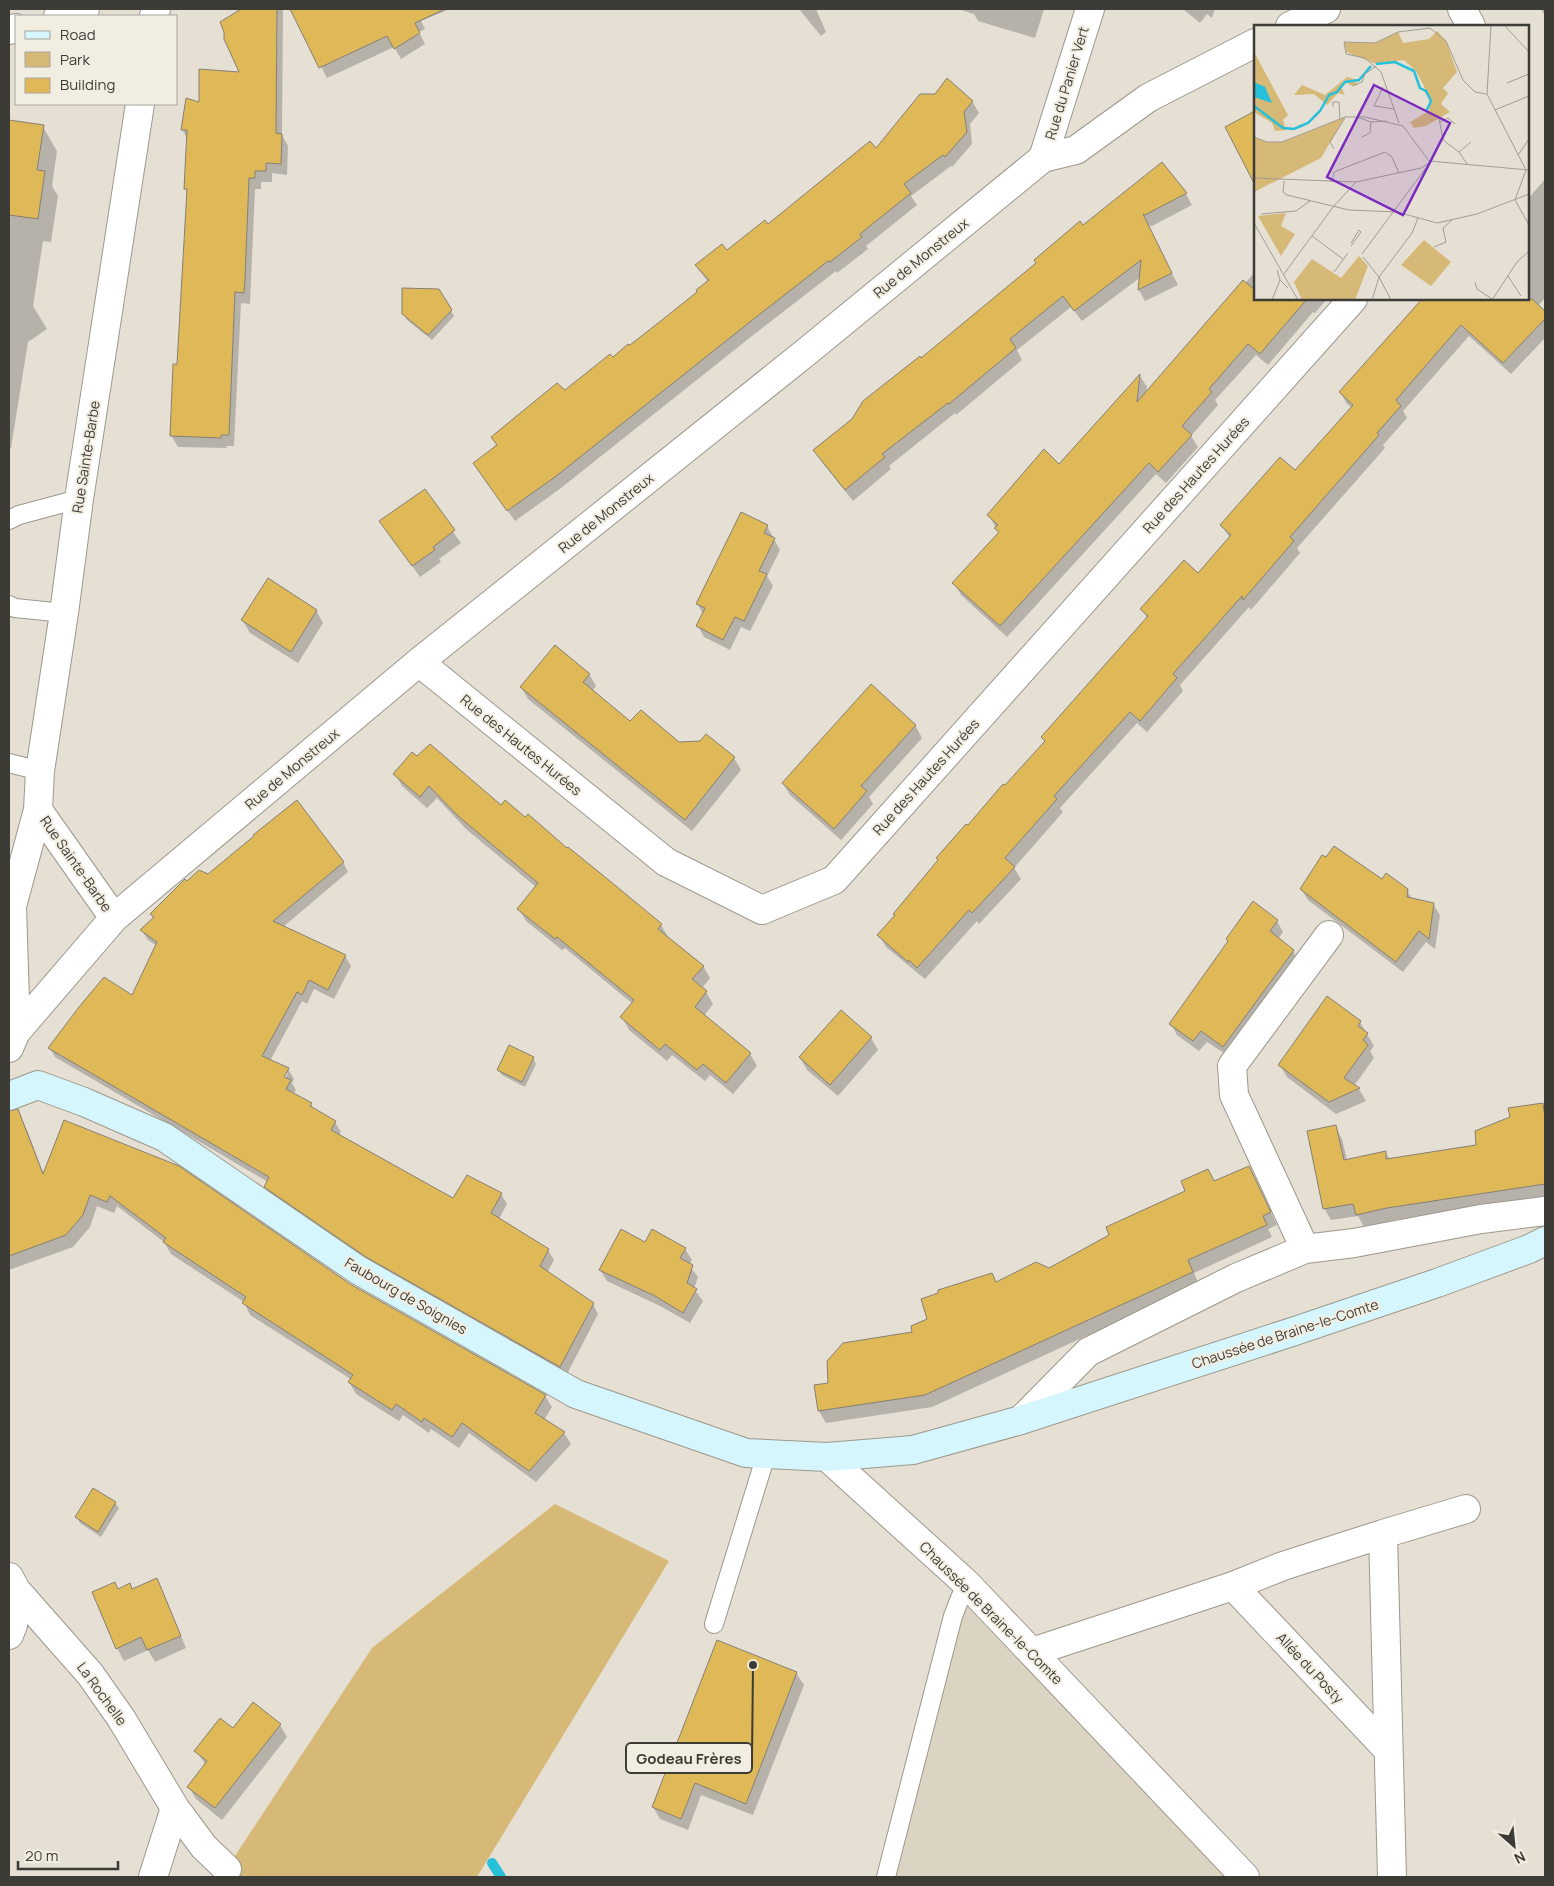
<svg xmlns="http://www.w3.org/2000/svg" width="1554" height="1886" viewBox="0 0 1554 1886" font-family="Manrope,sans-serif">
	<style>
		.built { fill: #dcd4c2 }
		.green { fill: #d6b977 }
		.shadow { fill: #0003; fill-rule: evenodd }
		.lines { fill: none; stroke-linecap: round; stroke-linejoin: round }
		.stream { stroke: #27c0db; stroke-width: 10 }
		.building { fill: #dfb857; stroke: #858076 }
		.lane-casing { stroke: #9d988d; stroke-width: 20 }
		.street-casing { stroke: #9d988d; stroke-width: 30 }
		.secondary-casing { stroke: #9d988d; stroke-width: 30 }
		.lane { stroke: #fff; stroke-width: 18 }
		.street { stroke: #fff; stroke-width: 28 }
		.secondary { stroke: #d6f6fd; stroke-width: 28 }
		.labels { text-anchor: middle; stroke-width: 4; stroke-linejoin: round; paint-order: stroke }
		.street-label { font-size: 14px; fill: #3d3b36; stroke: #f2ede1 }
		.inset-river { fill: none; stroke: #27c0db; stroke-width: 2.5 }
		.inset-road { fill: none; stroke: #a29d95; stroke-width: 1 }
		.view { fill: #7b2cbf; fill-opacity: 0.15; stroke: #7b2cbf; stroke-width: 2.5 }
		.inset-edge { fill: none; stroke: #3d3b36; stroke-width: 2.5 }
		.leader { fill: none; stroke: #3d3b36; stroke-width: 2 }
		.callout-dot { fill: #3d3b36; stroke: #f2ede1; stroke-width: 2 }
		.callout { fill: #f2ede1; stroke: #3d3b36; stroke-width: 2 }
		.callout-label { font-size: 15px; text-anchor: middle; font-weight: bold; fill: #3d3b36 }
	</style>
	<rect width="100%" height="100%" fill="#e5dfd4"/>
	<path class="built" d="M966,1583L1244,1877H884Z"/>
	<path class="green" d="M555,1504L669,1561L477,1877H221L372,1648Z"/>
	<path class="shadow" d="M245,9H283L282,135L288,146L287,175L272,173V182H261V189H255L250,304L241,303L234,446H226L227,448L178,447L171,435L178,366L188,193L186,189L188,140L182,129L200,103L241,74Z
		M292,9H450L421,21L425,29L419,32L425,44L401,59L394,47L327,78Z
		M799,9H816L826,32L821,36Z
		M958,9H1044L1035,38L978,21L974,14Z
		M1183,9H1215L1212,18L1207,14L1200,23Z
		M1541,9H1545V16Z
		M972,101L979,113L970,124L972,144L952,167L951,166L911,196L917,205L866,246L868,249L837,273L836,271L752,336L561,488L515,521L474,463L565,391L629,347L698,293L708,282L696,266L727,252L876,150Z
		M1255,114V171L1251,173L1227,127Z
		M9,121L43,127L57,151L52,186L58,196L51,242L43,241L33,306L47,329L28,342L11,448H9Z
		M1545,179V298L1538,306L1545,313V338L1511,374L1469,336L1403,411L1407,418L1383,445L1385,448L1297,548L1300,553L1251,610L1249,607L1180,685L1183,691L1147,732L1137,723L1060,808L1063,812L1014,868L1021,879L979,924L977,921L925,979L886,947L879,935L895,916L894,914L968,827L1046,742L1042,737L1147,618L1142,609L1198,575L1230,538L1221,525L1295,472L1352,408L1347,404L1340,392L1424,299H1528V199Z
		M1186,194L1192,205L1152,226L1147,225L1178,285L1145,301L1139,290L1141,277L1082,321L1071,307L1017,350L1022,360L956,415L955,413L889,466L891,469L853,501L822,462L815,451L921,359L1083,226Z
		M1255,272V299H1327L1315,313L1313,312L1268,365L1256,355L1215,400L1218,405L1191,436L1198,447L1166,483L1156,474L1007,637L961,595L954,583L999,534L989,515L1059,465L1140,376L1147,387L1146,394Z
		M439,291L454,316L432,340L407,320L404,314Z
		M424,491L461,543L439,559L441,562L420,577L381,522Z
		M767,526L780,550L767,576L773,586L750,631L741,627L730,650L704,637L698,626L703,614L697,603Z
		M316,610L323,623L298,663L250,633L243,621Z
		M589,674L596,686L592,691L630,723L679,743L701,742L706,736L734,758L741,770L692,831L528,699L521,687Z
		M915,725L922,738L869,797L873,804L841,840L790,795L783,783Z
		M395,774L501,807L567,850L661,925L668,937L703,966L710,978L702,988L706,992L713,1004L704,1016L750,1054L757,1066L733,1094L710,1075L705,1081L672,1055L667,1061L629,1030L622,1017L633,1004L565,948L562,950L526,921L519,909L536,887L466,829L437,798L427,808L402,786Z
		M343,862L348,872L283,927L345,956L351,966L334,999L314,989L307,1004L302,1001L270,1061L288,1069L294,1079L292,1083L296,1090L293,1095L311,1104L314,1109L335,1122L341,1132L338,1136L454,1199L501,1194L507,1204L499,1219L548,1250L554,1260L547,1273L593,1304L598,1314L566,1376L373,1266L272,1197L266,1187L268,1182L55,1057L50,1048L132,997L157,946L148,940L142,931L154,919L151,914L187,883L208,876ZM285,1073H288L282,1083Z
		M1382,881L1407,890L1412,899L1433,904L1440,915L1435,949L1426,942L1403,972L1308,900L1301,889Z
		M1277,921L1283,932L1278,939L1293,951L1300,962L1230,1057L1207,1042L1199,1051L1177,1035L1171,1024Z
		M841,1011L871,1038L878,1050L838,1096L807,1070L800,1058Z
		M1360,1022L1374,1046L1370,1051L1374,1058L1354,1086L1359,1089L1366,1101L1336,1114L1287,1077L1280,1065Z
		M533,1058L536,1064L525,1087L502,1075L498,1070Z
		M1542,1104L1545,1110V1197L1394,1220L1364,1227L1358,1216L1331,1220L1324,1208L1335,1127L1342,1139L1347,1160L1386,1153L1390,1160L1477,1146Z
		M20,1118L27,1130L44,1175L64,1122L545,1396L552,1407L544,1420L564,1433L571,1444L536,1482L469,1433L459,1448L431,1429L429,1433L403,1415L399,1421L356,1394L349,1382L351,1380L346,1376L250,1315L244,1302L171,1254L164,1242L117,1206L114,1213L97,1206L90,1227L73,1247L9,1270V1122Z
		M1249,1167L1277,1225L1268,1229L1272,1237L1194,1273L1199,1284L932,1407L826,1423L819,1411L815,1386L830,1384L996,1283L1049,1269L1187,1192L1208,1170L1215,1182Z
		M645,1243L685,1249L692,1260L689,1265L698,1277L694,1289L703,1301L690,1323L662,1307L607,1281L600,1270Z
		M115,1503L119,1508L101,1537L80,1523L77,1517Z
		M156,1580L163,1592L186,1648L155,1662L148,1650L124,1661L117,1648L93,1593L132,1590Z
		M796,1673L804,1685L753,1815L701,1795L688,1830L660,1819L653,1807Z
		M280,1725L287,1737L222,1820L196,1799L189,1787L206,1765L196,1751L233,1730Z"/>
	<g class="lines">
		<path class="stream" d="M492,1863L501,1877"/>
	</g>
	<path class="building" d="M241,9H277L276,133L282,134L281,164L266,163V171H255V178H249L245,279L244,293L235,292L229,435H221V438L170,436L173,364H177L187,189H184L187,130H181L186,98L199,102V69L239,72L224,39V32L220,22Z
		M290,9H445L415,23L420,33L394,49L387,36L319,68Z
		M947,78L973,101L964,112L967,132L945,157L943,155L904,184L911,193L860,234L862,237L830,262L828,261L746,325L555,477L507,511L473,463L497,445L491,437L557,383L565,390L610,354L613,357L628,344L630,345L662,320L697,292L696,290L709,280L695,265L722,244L727,250L765,220L768,224L870,141L876,148L920,94H935Z
		M1255,111V185L1225,127Z
		M9,120L44,125L37,170L45,171L38,219L9,215Z
		M1162,162L1187,193L1145,215L1143,214L1172,273L1138,290L1141,260L1074,311L1063,296L1010,339L1016,348L949,404L948,403L882,454L885,457L845,490L813,450L852,419L863,401L920,356L921,358L1036,263L1034,260L1080,221L1083,225Z
		M1243,280L1255,290V299H1307L1260,354L1248,344L1209,389L1212,392L1182,426L1192,435L1158,472L1149,463L1000,626L952,583L999,532L994,528L998,525L987,515L1044,449L1059,464L1140,374L1137,402Z
		M402,288L439,289L452,310L428,335L402,314Z
		M1422,299H1532L1545,311V319L1503,363L1461,325L1396,400L1401,406L1377,433L1379,435L1290,537L1294,541L1243,600L1242,596L1173,674L1177,678L1140,721L1130,712L1054,796L1057,799L1005,858L1015,867L972,913L969,910L917,968L909,960L908,962L877,935L895,915L893,914L938,860L936,858L966,824L968,825L1003,784L1005,785L1045,741L1041,737L1148,616L1140,609L1184,560L1198,573L1231,535L1220,525L1280,457L1295,470L1353,405L1339,392Z
		M425,489L455,530L433,547L435,550L412,566L379,521Z
		M741,512L768,525L764,533L775,538L759,571L767,574L744,621L735,617L723,640L696,626L705,608L696,604Z
		M268,578L317,610L291,652L241,620Z
		M555,645L590,674L583,682L630,721L641,710L679,742L700,741L706,734L735,757L685,820L520,687Z
		M871,684L916,725L861,786L867,791L834,829L782,783Z
		M430,744L501,805L505,800L525,817L528,814L567,848L568,847L605,877L662,924L658,929L704,966L692,979L707,991L695,1007L751,1053L726,1083L703,1064L697,1070L665,1044L660,1050L620,1017L634,1000L557,937L555,939L517,909L538,883L458,816L429,786L420,797L393,774L412,752L417,756Z
		M297,800L344,862L273,921L346,955L328,990L309,980L302,995L297,992L262,1056L289,1068L284,1077L291,1080L286,1089L312,1103L310,1106L336,1121L331,1130L453,1198L467,1175L502,1193L491,1213L549,1249L540,1266L594,1303L560,1367L366,1257L264,1187L269,1177L48,1048L79,1007L104,977L132,995L157,942L140,930L154,917L150,914L185,879L187,881L199,870L208,874L254,836L253,835Z
		M1334,846L1382,879L1386,873L1408,889L1407,897L1434,903L1429,939L1419,931L1396,962L1300,889L1322,855L1326,857Z
		M1253,901L1278,920L1270,931L1294,950L1223,1047L1201,1031L1193,1041L1169,1024L1228,941L1226,939Z
		M1327,996L1361,1021L1358,1026L1368,1033L1363,1040L1368,1045L1344,1078L1360,1088L1329,1102L1278,1065Z
		M841,1010L872,1037L830,1085L799,1057Z
		M509,1045L534,1057L522,1082L497,1070Z
		M1543,1103L1545,1118V1184L1387,1208L1356,1215L1353,1204L1323,1209L1307,1131L1336,1125L1344,1160L1386,1151V1159L1476,1145L1475,1131L1510,1117L1508,1108Z
		M18,1109L43,1174L64,1120L179,1166L350,1284L546,1395L535,1413L565,1432L529,1471L462,1423L452,1437L424,1418L422,1422L396,1404L392,1410L348,1382L353,1375L338,1365L242,1303L246,1297L163,1242L166,1238L110,1196L107,1202L90,1195L83,1215L66,1235L9,1256V1111Z
		M1249,1166L1271,1212L1263,1216L1267,1225L1188,1260L1193,1272L925,1395L818,1411L814,1385L828,1383L827,1361L843,1343L912,1332L911,1326L927,1319L921,1299L938,1293V1290L992,1273L996,1282L1036,1262L1049,1268L1109,1235L1106,1227L1185,1191L1181,1181L1208,1169L1214,1181Z
		M621,1229L645,1242L652,1229L686,1248L680,1258L693,1265L687,1283L697,1289L683,1313L655,1296L599,1270Z
		M93,1488L116,1502L98,1532L75,1517Z
		M157,1578L181,1636L147,1650L141,1637L116,1649L92,1592L115,1582L118,1589L130,1583L132,1589Z
		M717,1640L797,1672L746,1804L695,1783L681,1819L652,1807Z
		M253,1702L281,1724L215,1808L187,1787L207,1761L194,1751L220,1718L233,1728Z"/>
	<g class="lines">
		<defs>
			<path id="lane" d="M9,520L19,515L79,499
				M9,605L15,608L64,613
				M9,763L40,771
				M714,1624L766,1455
				M886,1877L953,1616L966,1583"/>
			<path id="street" d="M1462,9L1471,26
				M58,16L85,9
				M154,16L156,9
				M1290,26L1326,9
				M9,30L16,28
				M1043,158L1090,9
				M419,662L666,862L762,910L834,880L1353,299
				M38,810L114,918
				M16,1032L12,906L38,810L40,771L64,613L79,499L140,104
				M9,1048L16,1032L114,918L419,662L805,353L1043,158L1076,150L1148,98L1255,43
				M1305,1249L1234,1095L1232,1066L1329,935
				M1021,1420L1088,1352L1236,1278L1305,1249L1354,1243L1481,1219L1545,1211
				M827,1457L966,1583L1245,1877
				M1383,1534L1466,1509
				M9,1577L16,1590L90,1674L121,1718L175,1808L204,1847L227,1869
				M1233,1586L1388,1750
				M9,1635L13,1625L16,1590
				M1032,1652L1233,1586L1283,1566L1383,1534L1392,1877
				M153,1877L175,1808"/>
			<path id="secondary" d="M9,1096L38,1085L84,1102L164,1137L358,1270L576,1394L746,1453L827,1457L913,1450L1021,1420L1295,1331L1437,1283L1529,1249L1545,1241"/>
		</defs>
		<use href="#lane" class="lane-casing"/>
		<use href="#street" class="street-casing"/>
		<use href="#secondary" class="secondary-casing"/>
		<use href="#lane" class="lane"/>
		<use href="#street" class="street"/>
		<use href="#secondary" class="secondary"/>
	</g>
	<g class="labels">
		<g class="street-label">
			<text transform="translate(1067 83) rotate(-73)" y="5">Rue du Panier Vert</text>
			<text transform="translate(921 258) rotate(-39)" y="5">Rue de Monstreux</text>
			<text transform="translate(86 457) rotate(-81)" y="5">Rue Sainte-Barbe</text>
			<text transform="translate(1196 475) rotate(-48)" y="5">Rue des Hautes Hurées</text>
			<text transform="translate(606 513) rotate(-39)" y="5">Rue de Monstreux</text>
			<text transform="translate(521 745) rotate(39)" y="5">Rue des Hautes Hurées</text>
			<text transform="translate(292 769) rotate(-40)" y="5">Rue de Monstreux</text>
			<text transform="translate(926 777) rotate(-48)" y="5">Rue des Hautes Hurées</text>
			<text transform="translate(76 864) rotate(55)" y="5">Rue Sainte-Barbe</text>
			<text transform="translate(406 1296) rotate(30)" y="5">Faubourg de Soignies</text>
			<text transform="translate(1285 1334) rotate(-18)" y="5">Chaussée de Braine-le-Comte</text>
			<text transform="translate(991 1613) rotate(45)" y="5">Chaussée de Braine-le-Comte</text>
			<text transform="translate(1310 1668) rotate(47)" y="5">Allée du Posty</text>
			<text transform="translate(102 1694) rotate(54)" y="5">La Rochelle</text>
		</g>
	</g>
	<g transform="translate(1254 25)">
		<rect width="275" height="275" fill="#e5dfd4"/>
		<path d="M183,6L192,16L203,47L189,63L194,68L187,79L196,87L172,101L160,103L156,97L175,86L177,75L162,46L150,35L122,39L92,27L90,17L121,18L144,7L149,18L175,14ZM0,27L34,90L29,95L32,105L21,106L18,98L0,87ZM93,52L100,54L104,60L98,61L90,56L87,62L91,70L84,68L73,80L60,69L40,70L48,60L71,70ZM91,92L67,133L0,167V112L13,117H28ZM32,188L27,201L41,209L27,231L4,191ZM170,215L197,237L177,261L147,240ZM105,231L114,241L101,275H48L40,257L58,234L87,253Z" fill="#d6b977"/>
		<path d="M0,57L11,62L18,78L0,72Z" fill="#27c0db"/>
		<path class="inset-river" d="M122,39L141,37L160,46L166,63L172,66L177,76L172,87M0,81L29,103L40,104L54,98L66,86L75,70L83,67L91,57L105,55L117,41"/>
		<path class="inset-road" d="M237,0L233,69L272,145L261,175L275,200M250,0L275,27M253,58L275,49M98,61L108,57L111,49L122,41M129,62L120,81L140,84M79,82V77H85L86,94M241,85L275,71M103,92L117,97L133,96M185,93L189,115L205,127L213,139M186,97L194,93L201,99M145,98L127,47L111,33L92,29L90,17L121,18L144,7L176,3L192,16L209,55L221,67L232,69M0,112L13,117H28L91,92H111L149,101L175,136L275,145M108,112L116,108L117,97M80,124L76,117L91,93M205,127L217,117M264,130L275,114M0,153L102,157L167,143L177,137M30,156L29,167L33,170L95,185L143,187L183,198L223,189L275,169M78,157L80,147L131,127L138,132L145,148M7,189L42,186L56,176M0,198L44,275M58,211L89,234M97,221L107,207L105,205L97,218M180,222L192,217L189,203L198,195M108,229L174,140M109,232L125,252L137,275M23,245L26,255L34,263M80,247L94,228M30,249L79,182L102,157M254,251L267,271M221,257L223,264L238,274M18,275L26,255M118,275L125,252L158,208L164,193M238,275L263,237L275,226"/>
		<path class="view" d="M120,60L196,98L149,190L73,152Z"/>
		<rect width="275" height="275" class="inset-edge"/>
	</g>
	<path class="leader" d="M753 1665L752 1758"/>
	<circle class="callout-dot" cx="753" cy="1665" r="5"/>
	<rect class="callout" x="626" y="1743" width="126" height="30" rx="5"/>
	<g class="callout-label">
		<text x="689" y="1764">Godeau Frères</text>
	</g>
	<rect width="1554" height="1886" fill="none" stroke="#3d3b36" stroke-width="20"/>
	<rect x="15" y="15" width="162" height="90" fill="#f2ede1" stroke="#aaa69d"/>
	<rect x="25" y="31" width="25" height="8" fill="#d6f6fd" stroke="#aaa69d"/>
	<text x="60" y="40" font-size="15" fill="#3d3b36">Road</text>
	<rect x="25" y="52" width="25" height="15" fill="#d6b977" stroke="#aaa69d"/>
	<text x="60" y="65" font-size="15" fill="#3d3b36">Park</text>
	<rect x="25" y="78" width="25" height="15" fill="#dfb857" stroke="#aaa69d"/>
	<text x="60" y="90" font-size="15" fill="#3d3b36">Building</text>
	<g transform="translate(1514 1846) rotate(153)" stroke="#f2ede1" stroke-width="4" paint-order="stroke">
	<path d="M0-4L9 19L0 12L-9 19Z" fill="#3d3b36"/>
	<text y="-8" font-size="14" font-weight="bold" text-anchor="middle" fill="#3d3b36">N</text>
	</g>
	<path d="M18 1861v8h100v-8" fill="none" stroke="#3d3b36" stroke-width="2.5"/>
	<text x="25" y="1861" font-size="15" fill="#3d3b36" stroke="#f2ede1" stroke-width="4" paint-order="stroke">20 m</text>
</svg>
